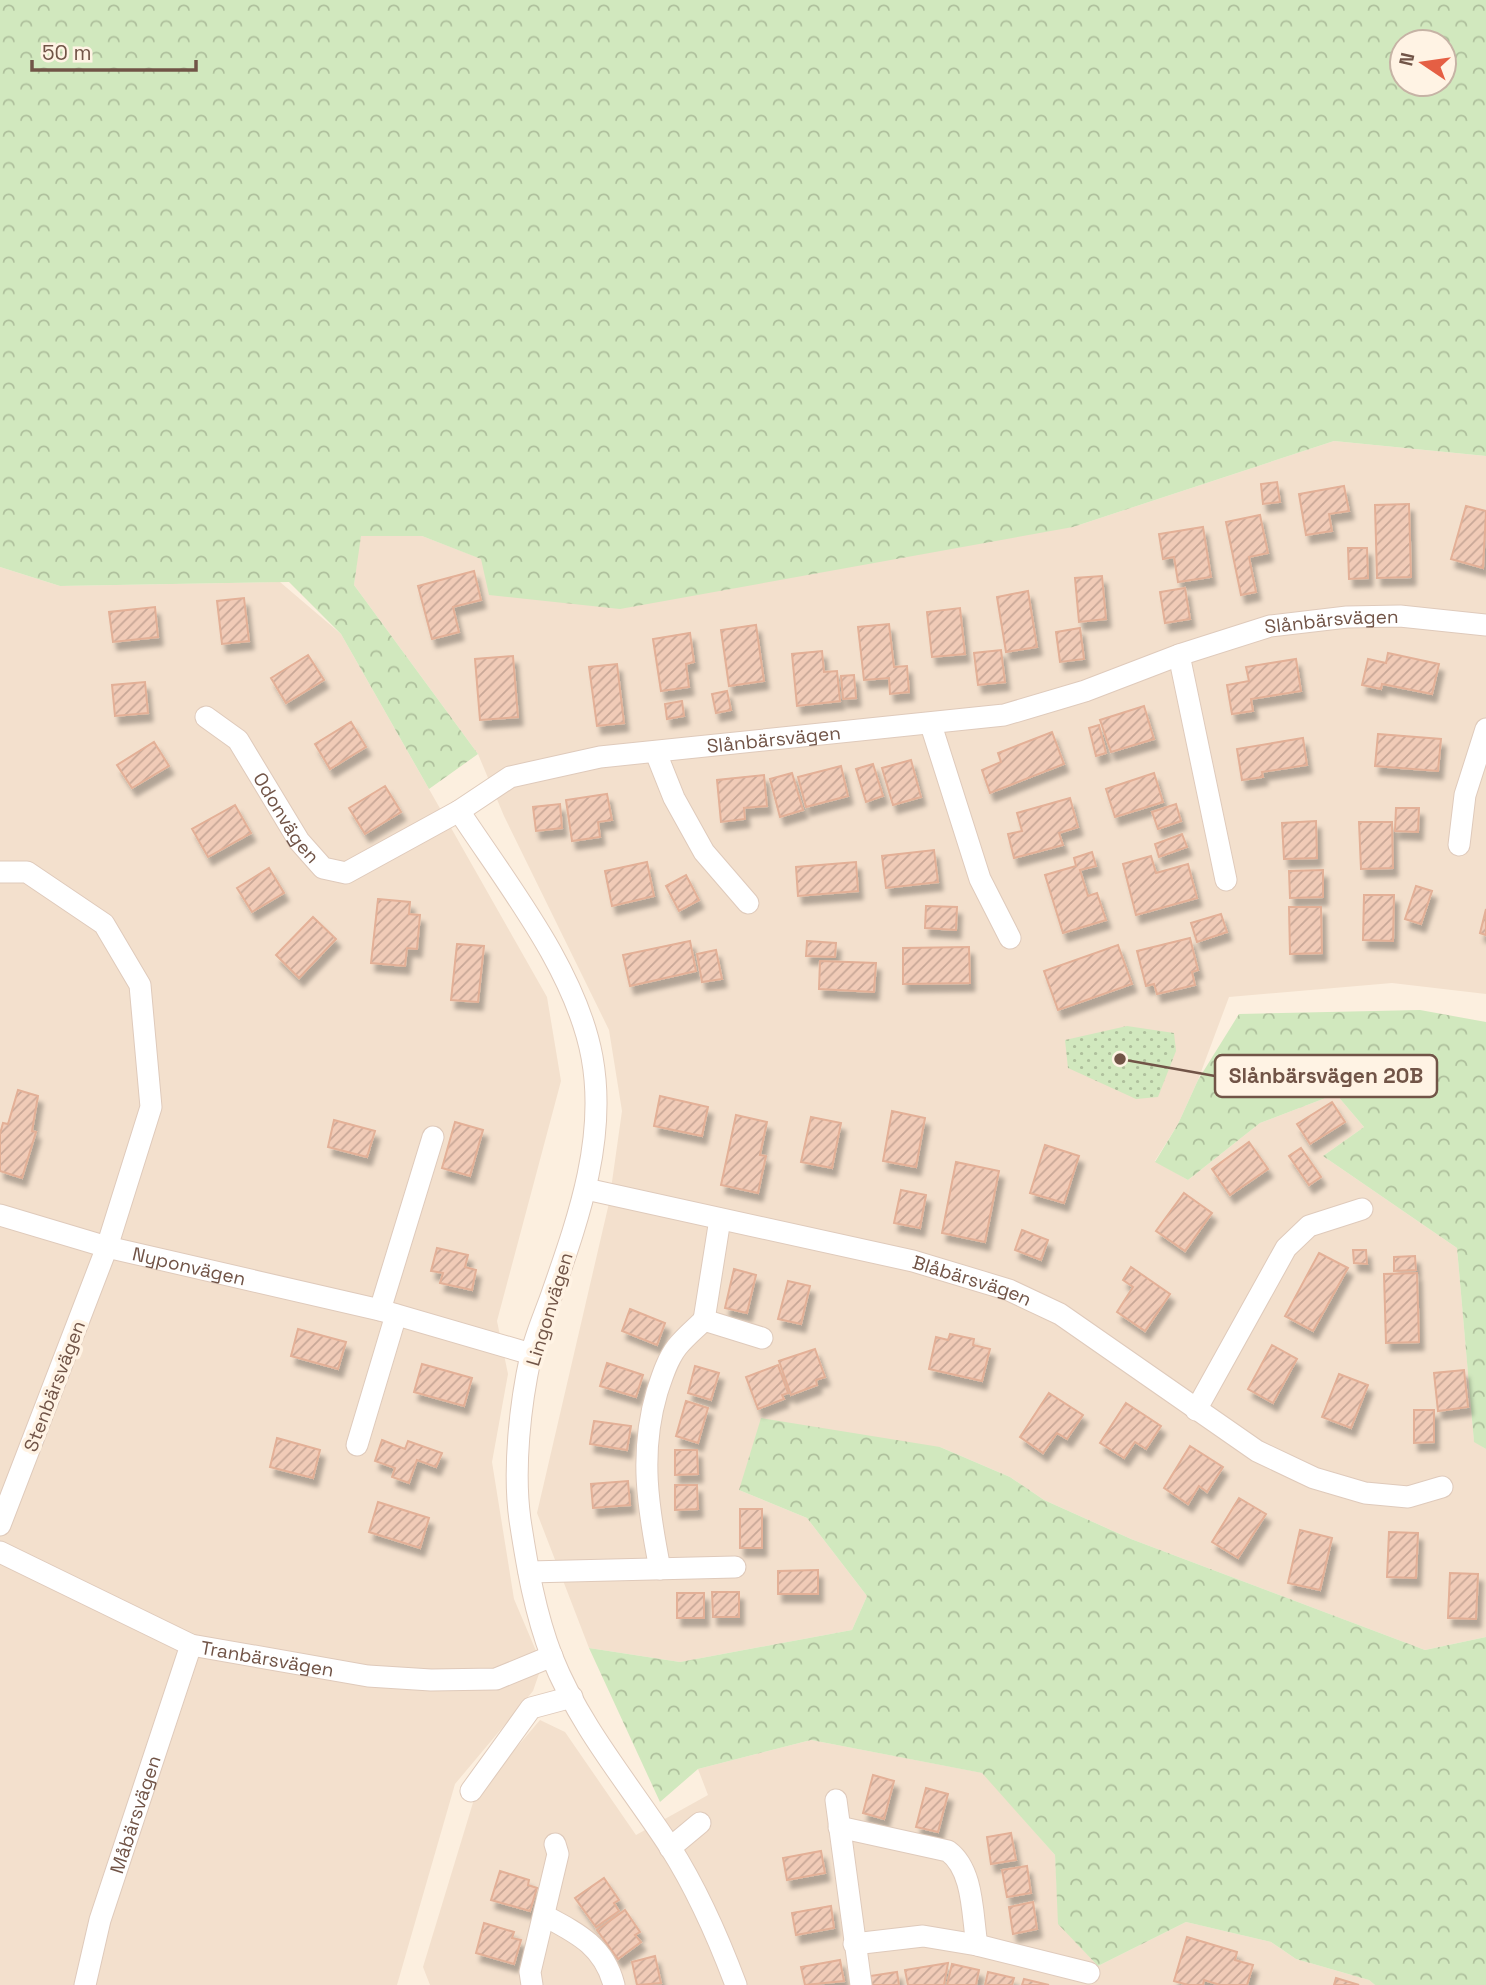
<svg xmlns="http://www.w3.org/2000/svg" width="1486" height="1985" viewBox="0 0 1486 1985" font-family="'Space Grotesk',sans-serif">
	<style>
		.residential { fill: #f3e0cd }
		.grass { fill: url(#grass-dots) }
		.forest { fill: url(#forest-crowns); fill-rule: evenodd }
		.building { fill: url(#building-hatch); stroke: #e3b097; stroke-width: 2; filter: url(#shadow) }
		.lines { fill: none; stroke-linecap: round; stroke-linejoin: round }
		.minor-casing { stroke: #dfcabb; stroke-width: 23 }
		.minor { stroke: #fff; stroke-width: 21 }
		.labels { text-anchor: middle; stroke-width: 7; stroke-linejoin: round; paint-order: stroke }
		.street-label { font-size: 19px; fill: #715447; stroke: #fff3e4 }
		.leader { fill: none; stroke: #715447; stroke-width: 2.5 }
		.callout-dot { fill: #715447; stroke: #fff3e4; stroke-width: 2.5 }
		.callout { fill: #fff3e4; stroke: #715447; stroke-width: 2.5 }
		.callout-label { font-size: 21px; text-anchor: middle; font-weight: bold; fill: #715447 }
	</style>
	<defs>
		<pattern id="grass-dots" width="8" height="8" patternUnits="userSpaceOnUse" patternTransform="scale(1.75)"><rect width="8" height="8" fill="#d1e8be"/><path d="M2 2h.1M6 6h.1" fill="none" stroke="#aebf9c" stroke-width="1.8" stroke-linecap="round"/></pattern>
		<pattern id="forest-crowns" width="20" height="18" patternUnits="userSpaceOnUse" patternTransform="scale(1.75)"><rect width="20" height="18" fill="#d1e8be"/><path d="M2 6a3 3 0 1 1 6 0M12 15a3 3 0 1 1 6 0" fill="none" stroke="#aebf9c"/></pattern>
		<pattern id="building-hatch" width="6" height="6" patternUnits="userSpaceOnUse" patternTransform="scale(1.75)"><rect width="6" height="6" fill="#f1cbb7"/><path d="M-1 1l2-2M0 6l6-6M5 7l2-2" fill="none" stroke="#c8a797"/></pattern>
		<filter id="shadow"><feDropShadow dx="4.5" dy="8" stdDeviation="2" flood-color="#0004"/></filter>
	</defs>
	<rect width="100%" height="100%" fill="#fcefdf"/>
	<path class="residential" d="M1334,441L1486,456V994L1392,983L1229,997L1198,1080L1178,1124L1155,1161L1188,1180L1260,1123L1336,1094L1364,1127L1323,1156L1457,1248L1474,1441L1486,1449V1637L1425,1650L1131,1539L1044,1500L1010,1477L940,1447L739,1490L807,1518L867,1596L852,1630L680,1662L589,1648L537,1513L609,1203L622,1111L609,1030L504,816L478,754L354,585L360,536H422L482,559L1073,527Z
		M0,567L60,586L280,582L341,634L547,997L561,1081L497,1321L508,1374L492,1462L514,1599L542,1665L533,1691L455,1784L397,1985H0Z
		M540,1720L565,1732L636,1835L708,1795L698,1769L811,1740L983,1773L1055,1855L1059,1924L1098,1966L1186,1922L1271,1942L1296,1959L1369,1980L1375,1985H430L423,1967L475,1796Z"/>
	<path class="grass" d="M1127,1026L1174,1033L1176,1051L1158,1097L1136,1099L1068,1068L1065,1040Z"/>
	<path class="forest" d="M0,0H1486V456L1334,441L1073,527L620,609L489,595L481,559L422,536H361L354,585L478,754L429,789L341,634L289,582L60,586L0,567ZM1444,42V84H1402V42Z
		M1420,1010L1486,1022V1449L1474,1442L1457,1248L1323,1156L1364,1127L1336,1094L1260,1123L1188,1180L1155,1162L1178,1124L1198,1080L1239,1014Z
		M761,1418L940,1447L1010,1477L1044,1500L1131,1539L1425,1650L1486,1637V1985H1375L1369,1980L1296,1959L1271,1942L1186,1922L1098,1966L1058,1924L1055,1855L982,1773L811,1740L698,1769L660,1802L589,1648L680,1662L852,1630L867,1596L807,1518L739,1490Z"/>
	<path class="building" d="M1277,482L1280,502L1263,504L1261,484Z
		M1344,486L1349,511L1329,514L1332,531L1306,535L1299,494Z
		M1409,504L1411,577L1377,578L1375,505Z
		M1466,506L1486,511L1483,568L1451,559Z
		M1260,515L1268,553L1249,557L1256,592L1241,595L1226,522Z
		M1203,527L1211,577L1178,582L1174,557L1163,559L1159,534Z
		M1348,548H1367L1368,578L1349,579Z
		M474,571L481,600L453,607L459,632L432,639L418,586Z
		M1102,576L1106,619L1079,622L1075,578Z
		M1185,588L1190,619L1165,623L1160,592Z
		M1028,591L1037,647L1006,652L997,597Z
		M244,598L249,641L222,644L217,601Z
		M155,607L158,637L113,642L109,612Z
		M960,608L965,654L932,657L927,612Z
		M889,624L894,667L907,666L909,692L890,694L889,678L864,680L858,627Z
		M756,625L764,681L729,686L721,630Z
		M1080,628L1084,659L1060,662L1056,632Z
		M690,633L694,662L686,664L689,687L661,691L653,639Z
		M1001,650L1005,682L978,685L974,653Z
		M822,651L824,672L837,671L840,701L797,706L792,654Z
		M1388,653L1439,664L1432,694L1382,684L1381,689L1362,685L1368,659L1386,663Z
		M308,655L324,680L286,703L271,678Z
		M513,656L518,717L480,720L475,659Z
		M1296,659L1301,691L1251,699L1253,711L1232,714L1227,685L1249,681L1246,667Z
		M617,664L624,723L597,726L589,667Z
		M854,675L856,698L843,699L841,676Z
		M145,682L148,713L115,716L112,685Z
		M727,691L731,710L716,713L712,694Z
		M682,701L684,716L667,719L665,704Z
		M1144,706L1154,739L1111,752L1100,720Z
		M351,722L366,747L330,769L315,744Z
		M1099,725L1106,753L1096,756L1089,728Z
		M1052,732L1064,764L990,793L982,770L1001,762L998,753Z
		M1378,734L1441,739L1438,771L1375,766Z
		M1303,738L1307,765L1262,772L1263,777L1242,780L1237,749Z
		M154,742L169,766L132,788L117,765Z
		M911,760L921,797L893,805L882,768Z
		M873,764L883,796L866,802L856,769Z
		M841,766L848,796L806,807L798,777Z
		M792,773L803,810L780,817L770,779Z
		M1154,773L1163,802L1115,817L1106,789Z
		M764,775L767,806L744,808L745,819L721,822L717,780Z
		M385,786L401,812L365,834L349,808Z
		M607,794L612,820L598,822L600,837L572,841L566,800Z
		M1070,798L1078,827L1059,833L1063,845L1014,858L1008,834L1022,831L1017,813Z
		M560,804L562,828L536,831L533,807Z
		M1176,804L1181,821L1158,829L1152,812Z
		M235,805L251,833L208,857L192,829Z
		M1396,808H1419L1418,832L1395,831Z
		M1316,821L1317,858L1284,859L1282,823Z
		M1359,822H1392L1393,868L1361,869Z
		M1182,834L1187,847L1159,857L1155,844Z
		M934,850L938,882L886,888L882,856Z
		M1092,852L1096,866L1080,870L1088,896L1097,893L1106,920L1063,933L1045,875L1076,866L1074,858Z
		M1151,856L1156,873L1188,864L1197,898L1136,915L1123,864Z
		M647,862L654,896L612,906L605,871Z
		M856,862L858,891L798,896L796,867Z
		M269,868L284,893L252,912L237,888Z
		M1323,870V897L1290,898L1289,871Z
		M686,875L699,900L679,911L666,886Z
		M1416,886L1432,891L1421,924L1405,919Z
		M1364,895H1394L1393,941L1363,940Z
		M378,899L410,902L409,914L420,915L417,949L407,948L405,966L371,963Z
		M926,906L957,907L956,930L925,928Z
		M1289,907H1321L1322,953L1290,954Z
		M1486,909V935L1480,933Z
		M1221,914L1227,932L1197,942L1191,923Z
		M313,917L336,939L299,978L276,955Z
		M1190,938L1198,970L1192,972L1195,985L1157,994L1154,984L1146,986L1137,951Z
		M690,941L696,971L630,986L623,955Z
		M807,941L836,943L835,957L806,956Z
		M457,944L484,946L478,1002L451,1000Z
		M1118,945L1132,984L1058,1010L1044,971Z
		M969,947L970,983L903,984V948Z
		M716,950L722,979L702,982L697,954Z
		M820,961L876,963L874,992L819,989Z
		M18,1090L38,1096L32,1131L36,1132L22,1178L0,1171V1134L3,1123L8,1124Z
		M660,1096L708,1107L702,1136L654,1126Z
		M1332,1102L1345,1122L1310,1144L1297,1124Z
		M892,1111L925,1118L916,1167L883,1161Z
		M736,1115L767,1122L760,1155L766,1156L758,1193L721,1185Z
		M811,1117L841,1123L832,1168L801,1162Z
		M334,1120L375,1131L367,1157L328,1147Z
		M455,1122L483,1130L470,1176L442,1168Z
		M1249,1142L1268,1169L1230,1195L1212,1169Z
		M1045,1145L1079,1156L1064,1203L1030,1193Z
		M1301,1148L1321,1177L1309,1185L1289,1156Z
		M956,1162L999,1171L985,1242L942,1233Z
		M901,1190L926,1195L920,1228L894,1223Z
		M1184,1193L1212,1213L1185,1251L1156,1231Z
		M1022,1230L1048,1240L1041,1260L1015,1250Z
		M437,1248L468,1255L465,1267L476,1270L472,1290L440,1283L443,1273L431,1271Z
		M1353,1250H1366L1367,1264L1354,1263Z
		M1319,1253L1348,1268L1313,1331L1285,1316Z
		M1415,1256L1416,1270L1394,1271V1257Z
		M1131,1267L1170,1294L1145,1331L1117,1312L1133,1287L1123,1280Z
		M734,1269L756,1275L747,1313L725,1308Z
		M1417,1273L1419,1342L1386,1343L1384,1274Z
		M788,1281L810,1286L801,1324L778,1319Z
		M630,1309L665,1323L657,1345L622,1331Z
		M298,1329L346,1342L338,1369L291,1356Z
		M950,1334L974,1339L973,1345L990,1349L982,1381L929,1369L936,1337L948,1340Z
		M1272,1345L1297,1359L1273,1403L1248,1389Z
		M815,1349L825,1377L816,1380L817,1385L791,1395L779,1361Z
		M607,1363L643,1375L636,1397L600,1386Z
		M422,1364L472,1378L464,1406L414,1392Z
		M778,1365L788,1393L782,1395L784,1399L758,1409L746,1377Z
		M695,1366L719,1373L711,1400L688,1393Z
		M1464,1370L1468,1407L1438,1411L1434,1373Z
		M1339,1374L1368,1385L1351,1428L1322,1417Z
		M1049,1393L1083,1415L1067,1439L1057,1433L1043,1453L1020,1437Z
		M686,1401L708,1408L698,1443L676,1436Z
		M1126,1403L1161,1426L1146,1449L1135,1442L1124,1458L1100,1443Z
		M1414,1410H1434V1442L1414,1443Z
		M594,1421L631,1426L627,1450L590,1444Z
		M277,1438L320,1450L313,1478L270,1467Z
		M382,1440L405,1449L408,1441L442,1453L436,1467L417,1460L409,1483L392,1477L395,1468L375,1461Z
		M1190,1446L1223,1467L1207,1492L1199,1486L1188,1504L1164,1488Z
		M675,1450H697L698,1474L675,1475Z
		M628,1481L630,1505L593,1508L591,1484Z
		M675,1485H697L698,1509L675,1510Z
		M1239,1498L1266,1514L1238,1558L1212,1542Z
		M378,1502L429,1518L420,1548L369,1532Z
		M740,1509H762V1548H740Z
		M1300,1530L1332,1538L1320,1590L1288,1583Z
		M1389,1532L1418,1533L1416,1578L1387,1577Z
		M818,1570V1594H778V1571Z
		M1450,1573L1478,1574L1476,1619L1448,1618Z
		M712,1592H739V1617H713Z
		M677,1593H704V1618H677Z
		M873,1775L894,1781L884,1819L863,1813Z
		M926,1788L948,1794L938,1832L916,1827Z
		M1011,1833L1016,1860L991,1864L987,1837Z
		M821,1851L825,1873L787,1880L783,1858Z
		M1027,1866L1031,1893L1007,1897L1002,1870Z
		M500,1871L529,1880L528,1885L537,1888L530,1911L491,1900Z
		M604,1878L619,1900L614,1903L619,1911L596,1927L575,1898Z
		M1033,1902L1037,1929L1013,1934L1009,1907Z
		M831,1906L834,1928L796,1935L792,1913Z
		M625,1910L640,1932L635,1935L641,1942L618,1959L597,1930Z
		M484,1923L514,1932L512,1938L521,1940L514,1964L476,1953Z
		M1187,1937L1237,1952L1235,1960L1253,1965L1247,1985H1220L1204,1980L1203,1985H1188L1174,1981Z
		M655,1956L661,1983L637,1985L632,1962Z
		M840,1960L844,1981L805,1985L801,1967Z
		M948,1963L944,1985H908L905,1970Z
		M952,1964L979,1970L976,1985H947Z
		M897,1972L899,1985H872L870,1976Z
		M988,1972L1014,1978L1012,1985H985Z
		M1336,1978L1359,1985H1334Z
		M1024,1979L1049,1985H1022Z"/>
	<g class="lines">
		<defs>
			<g id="minor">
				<path d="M1179,655L1226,880"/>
				<path id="s1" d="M206,717L238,740L299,841L323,868L346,873L459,811L510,777L600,757L1004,715L1085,691L1179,655L1270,626L1347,617L1400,616L1486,625"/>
				<path d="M931,725L980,879L1010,938"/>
				<path d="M656,753L674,798L704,852L748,903"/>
				<path d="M459,811C507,884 576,970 592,1057C607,1139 578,1219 552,1294C545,1314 536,1334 531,1355C520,1404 513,1470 520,1520C527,1566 535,1613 552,1657C580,1727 629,1784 670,1847C698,1891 718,1937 736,1985"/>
				<path d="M1459,845L1465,795L1486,729"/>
				<path d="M0,872H27L104,924L140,985L151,1107L107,1247L0,1525"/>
				<path id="s2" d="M586,1189L913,1261L1009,1290L1060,1314L1257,1451L1314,1478L1365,1493L1408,1497L1442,1487"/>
				<path id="s3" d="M0,1215L107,1247L380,1310L531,1354"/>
				<path d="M380,1310L433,1137"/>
				<path d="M704,1320L720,1219"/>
				<path d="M1196,1410L1286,1248L1309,1226L1362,1209"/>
				<path d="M357,1445L396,1315"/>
				<path id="s4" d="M0,1552L191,1645L368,1676L431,1680L496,1679L552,1656"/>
				<path d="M660,1569C648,1508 639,1453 657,1392C662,1377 667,1360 677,1347C685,1337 695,1329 704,1320L762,1338"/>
				<path d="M529,1572L735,1567"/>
				<path d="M471,1791L531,1708L572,1697"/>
				<path d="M836,1800L861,1985"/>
				<path d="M839,1827L948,1851C974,1870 972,1915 977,1945"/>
				<path d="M670,1848L700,1823"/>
				<path d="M545,1916C577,1933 604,1946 614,1985"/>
				<path d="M854,1944L923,1936L977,1945L1089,1973"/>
				<path id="s5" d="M85,1985L100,1920L191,1645"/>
				<path d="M532,1985L530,1972L558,1854L555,1844"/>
			</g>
		</defs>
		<use href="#minor" class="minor-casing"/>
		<use href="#minor" class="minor"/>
	</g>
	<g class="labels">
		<g class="street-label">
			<text dy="7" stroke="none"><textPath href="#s1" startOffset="1248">Slånbärsvägen</textPath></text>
			<text dy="7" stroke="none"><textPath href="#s1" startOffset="674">Slånbärsvägen</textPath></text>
			<text dy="7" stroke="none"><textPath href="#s1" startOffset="131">Odonvägen</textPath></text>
			<text dy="7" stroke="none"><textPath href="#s3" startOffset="196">Nyponvägen</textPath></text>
			<text dy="7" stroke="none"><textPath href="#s2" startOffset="397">Blåbärsvägen</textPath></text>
			<text transform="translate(549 1309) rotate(-73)" y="7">Lingonvägen</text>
			<text transform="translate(54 1386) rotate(-69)" y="7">Stenbärsvägen</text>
			<text dy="7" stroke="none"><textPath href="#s4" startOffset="290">Tranbärsvägen</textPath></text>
			<text dy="7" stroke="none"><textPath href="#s5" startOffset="178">Måbärsvägen</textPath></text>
		</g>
	</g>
	<path class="leader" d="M1120 1059L1215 1076"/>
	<circle class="callout-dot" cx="1120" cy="1059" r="7"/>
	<rect class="callout" x="1215" y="1055" width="222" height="42" rx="7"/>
	<g class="callout-label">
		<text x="1326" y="1083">Slånbärsvägen 20B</text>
	</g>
	<g transform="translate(1423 63) rotate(283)"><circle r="33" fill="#fff3e4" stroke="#c6b3a5" stroke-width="2"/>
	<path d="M0-5L12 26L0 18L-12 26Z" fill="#e55f44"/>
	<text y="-10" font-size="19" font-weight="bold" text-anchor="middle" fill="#715447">N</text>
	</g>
	<path d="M32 60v10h164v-10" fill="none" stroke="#715447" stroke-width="3.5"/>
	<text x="42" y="60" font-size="21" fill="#715447" stroke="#fff3e4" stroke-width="5" paint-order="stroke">50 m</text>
</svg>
